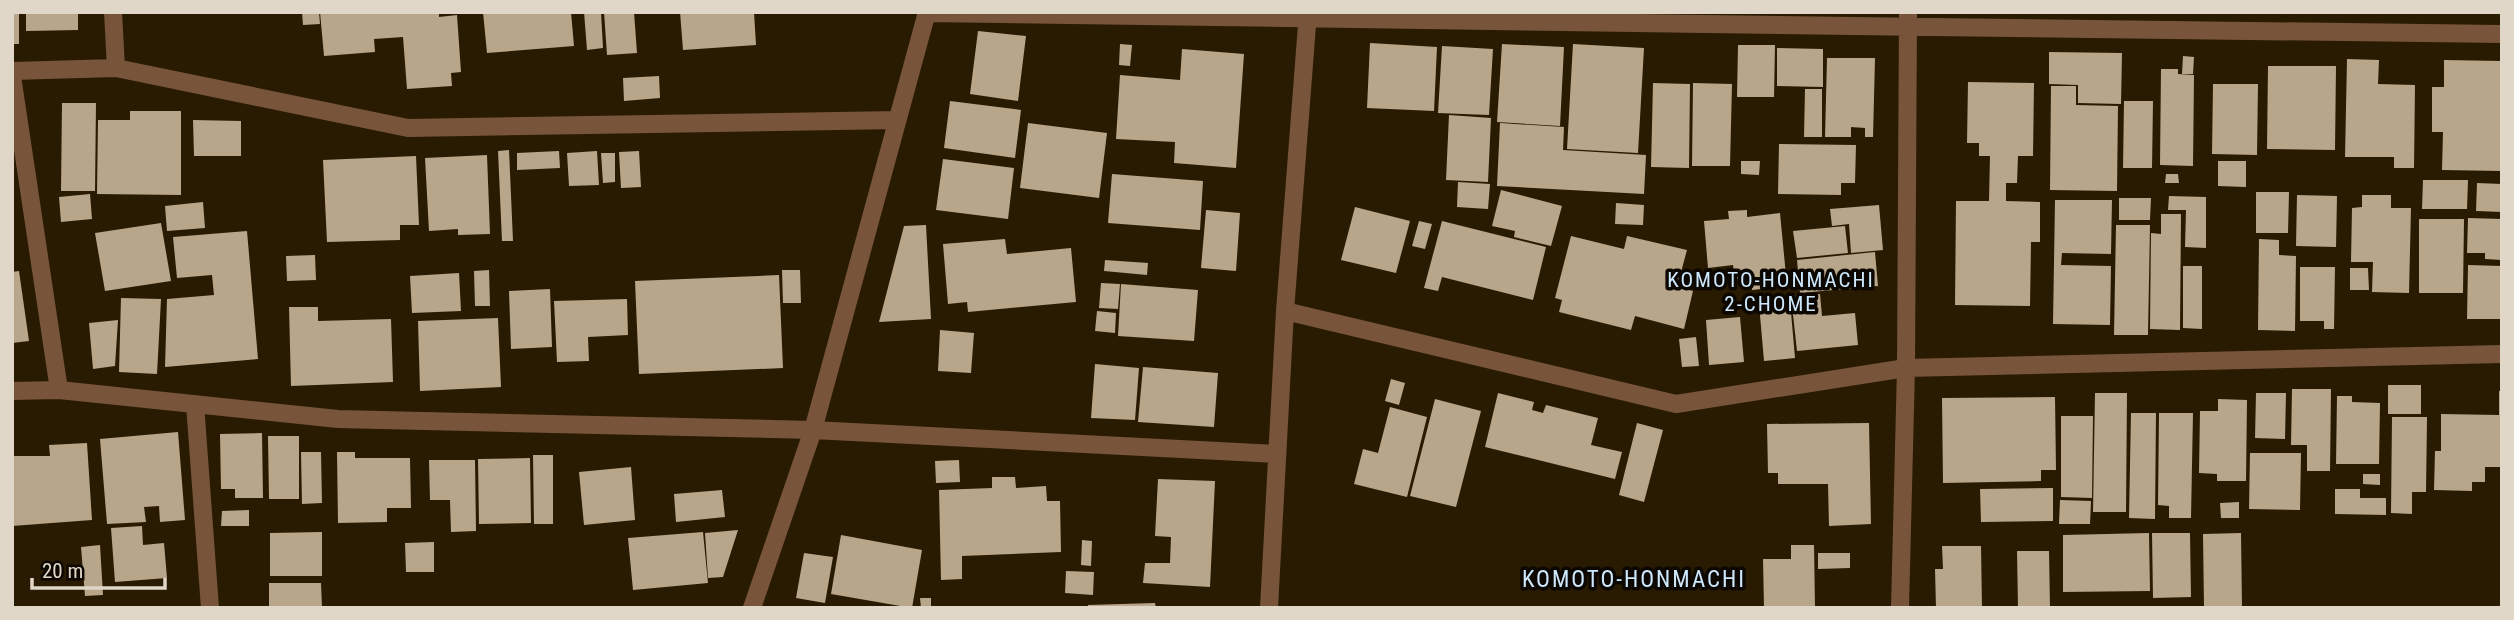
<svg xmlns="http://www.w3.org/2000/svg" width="2514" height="620" viewBox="0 0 2514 620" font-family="'Roboto Condensed',sans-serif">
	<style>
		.building { fill: #b8a68a }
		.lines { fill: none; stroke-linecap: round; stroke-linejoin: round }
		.minor { stroke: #78553a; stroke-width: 18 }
		.labels { text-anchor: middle; stroke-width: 7; stroke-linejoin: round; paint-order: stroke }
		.neighbourhood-label { font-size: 21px; letter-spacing: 2px; fill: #cde8fd; stroke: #0d0701 }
		.quarter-label { font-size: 23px; letter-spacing: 2px; fill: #cde8fd; stroke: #0d0701 }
	</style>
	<rect width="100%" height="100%" fill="#291b02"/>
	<path class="building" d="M12,12H19V44H12Z
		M26,12H78V30L26,31Z
		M302,12H319L320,24L303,25Z
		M320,12H439V17L457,15L461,72L451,73L452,86L407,89L403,37L374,39L375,52L324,56Z
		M483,12H571L574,46L487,53Z
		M584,12H601L603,48L587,50Z
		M604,12H634L637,53L607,55Z
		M680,12H754L756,45L683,50Z
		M978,31L1026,36L1018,101L970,94Z
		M1370,43L1437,47L1434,111L1367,108Z
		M1120,44L1132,45L1130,66L1119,65Z
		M1502,44L1564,47L1560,126L1497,122Z
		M1573,44L1644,48L1638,153L1567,149Z
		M1738,45H1775L1774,97H1737Z
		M1442,46L1493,49L1489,115L1438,113Z
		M1777,48L1823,49V87L1777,86Z
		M1182,49L1244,54L1236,168L1174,163L1175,142L1116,139L1120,75L1180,80Z
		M2049,52L2122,53L2121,104L2078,103V85L2049,84Z
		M2183,56L2194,57L2193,74H2182Z
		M1827,58H1875L1873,137H1865V128L1851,127V137H1825Z
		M2347,59L2379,60L2378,84L2415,85L2414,168H2394V157H2345Z
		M2444,60L2502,61V171L2442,170L2443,132H2432V87H2444Z
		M2268,66H2336L2335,150L2267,149Z
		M2161,69H2178V74L2194,75L2193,166L2160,165Z
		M659,76L660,98L624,101L623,78Z
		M1968,82L2034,83L2033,156H2018L2017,183H2006V201L2040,202V242H2031L2030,306L1955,305L1956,201H1989L1990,156H1979V143H1967Z
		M1653,83L1690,84L1689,168L1651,167Z
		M1693,83L1732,84L1730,166H1692Z
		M2213,84H2258L2257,155L2212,154Z
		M2051,86H2076V105L2118,106L2117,191L2050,190Z
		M1805,89H1822V137H1804Z
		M950,101L1021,110L1015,158L944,148Z
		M2124,101H2153L2152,168H2123Z
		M62,103H96L95,191H61Z
		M130,111H181V195L97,194L98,120H130Z
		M1449,115L1491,118L1488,182L1446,180Z
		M193,120L241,121V156H194Z
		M1028,123L1107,133L1099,198L1020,188Z
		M1500,123L1564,127L1563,150L1646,155L1644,194L1497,186Z
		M1779,144L1856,145L1855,183H1841V195L1778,194Z
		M509,150L513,241H502L498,151Z
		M559,151L560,168L517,170V153Z
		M597,151L599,185L569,186L567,153Z
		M639,151L641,187L621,188L619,152Z
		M601,153H615V182L603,183Z
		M487,155L490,234L458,235V229L429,231L425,158Z
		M416,156L419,225H400V240L327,242L323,160Z
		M943,159L1014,168L1008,219L936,210Z
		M1741,161H1760L1759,175L1741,174Z
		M2218,161H2246V187L2218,186Z
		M1112,174L1203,181L1200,230L1108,223Z
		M2166,174H2178L2179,183H2165Z
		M2423,180H2468L2467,209H2422Z
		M1458,182L1490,184L1488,209L1457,207Z
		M2477,183L2502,184V212L2476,211Z
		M1501,190L1562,206L1551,246L1514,237L1515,231L1492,226Z
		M2256,192H2289L2288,233H2256Z
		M90,194L92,219L61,222L59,197Z
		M2297,195L2337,196L2336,247L2296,246Z
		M2362,195H2391V208H2411L2409,293L2372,292L2373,262H2351L2352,208L2362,207Z
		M2169,196L2206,197V248L2185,247L2186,210H2168Z
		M2119,198H2151L2150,220H2119Z
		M2055,200H2112L2111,254L2062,253L2061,265L2111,266L2110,325L2053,324Z
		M203,202L205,228L167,231L165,206Z
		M1616,203L1644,205L1643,225L1615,224Z
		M1879,205L1883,250L1851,253L1849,224L1832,226L1830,209Z
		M1355,207L1410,221L1396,273L1341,260Z
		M1206,210L1240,213L1236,271L1201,268Z
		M1747,210V217L1780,213L1787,286L1752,290L1751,277L1735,279L1733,265L1708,268L1704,221L1729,219L1728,211Z
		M2161,214H2181L2180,330L2150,329L2151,233L2161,234Z
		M2468,218L2502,219V260L2485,259V253H2467Z
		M2419,219H2464L2463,293H2419Z
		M1419,221L1432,224L1425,249L1412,246Z
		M1442,221L1546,247L1533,300L1442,277L1438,291L1424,288Z
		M161,223L171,281L105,291L95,233Z
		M926,225L931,319L879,322L904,226Z
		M2116,225H2150L2148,335H2114Z
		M1845,226L1848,253L1797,258L1793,231Z
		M247,231L258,359L165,367L167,299L214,295L212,275L177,278L173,237Z
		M1571,236L1624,249L1627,236L1687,250L1677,287L1693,291L1684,329L1635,316L1631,330L1559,312L1562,300L1555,298Z
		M1005,239L1007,254L1071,248L1076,302L968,312L967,302L948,304L943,244Z
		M2259,239L2279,240V255L2296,256L2295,331L2258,330Z
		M1875,252L1878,286L1800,293L1797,260Z
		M315,255L316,280L287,281L286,256Z
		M1105,260L1148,263L1147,275L1104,271Z
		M2468,265L2502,266V319H2467Z
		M2183,266H2202V329L2183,328Z
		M2300,267H2335L2334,329H2324V321H2300Z
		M2350,268H2368L2369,290H2350Z
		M489,270L490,306H475L474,271Z
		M782,270H800L801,303H783Z
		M19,271L29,341L12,343V272Z
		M459,273L461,311L412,313L410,276Z
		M779,275L783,368L639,374L635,281Z
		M1101,283L1120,284L1118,309L1099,308Z
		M1121,284L1198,290L1194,341L1118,336Z
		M550,289L552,347L511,349L509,291Z
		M1820,294L1822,316L1855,313L1858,345L1797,351L1791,296Z
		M121,298L161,299L157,374L119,372Z
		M627,299L628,335L588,337L589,361L557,362L554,301Z
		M1790,301L1795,358L1764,361L1759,304Z
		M289,307H318V321L391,319L393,382L291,386Z
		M1097,311L1116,313L1115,333L1095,331Z
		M1740,317L1744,362L1709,365L1706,320Z
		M498,318L501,387L420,391L418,321Z
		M118,320L115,366L93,369L89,323Z
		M940,330L974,333L971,373L938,371Z
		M1696,337L1699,366L1682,367L1679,339Z
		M1095,364L1139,368L1135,420L1091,418Z
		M1143,367L1218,373L1214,427L1138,422Z
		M1391,379L1405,383L1399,405L1385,401Z
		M2388,385H2421V414H2388Z
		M2292,389H2331L2330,471H2307V445H2291Z
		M2499,391H2502V467H2485V482H2472V491L2434,490L2435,451H2441V414L2499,415Z
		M1498,393L1534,402L1532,410L1543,413L1546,405L1598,418L1591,445L1622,452L1615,479L1485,447Z
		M2095,393H2127L2126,512H2093Z
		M2256,393H2286L2285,439L2255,438Z
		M2337,396H2352V402L2380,403L2379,464H2336Z
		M2055,397L2056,470H2041V481L1943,483L1942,398Z
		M1435,399L1481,411L1456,507L1410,496Z
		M2218,399L2247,400L2246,481H2217V474L2199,473L2200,411H2218Z
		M1390,407L1427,417L1407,497L1354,484L1363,449L1378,453Z
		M2131,413H2156L2155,519L2129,518Z
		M2159,413H2193L2191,518H2169V506L2158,505Z
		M2061,416H2093L2092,498L2061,497Z
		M2392,417H2427L2426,492H2412V514L2391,513Z
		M1637,423L1663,430L1644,502L1619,495Z
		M1869,423L1871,524L1829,526L1828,484H1778V473H1768L1767,424Z
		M178,432L185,520L160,522L159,506L144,507L146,522L107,524L100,439Z
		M262,433L263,498H235V489H221L220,434Z
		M268,436H299V499H269Z
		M87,443L92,520L12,526V456H50L49,445Z
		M301,452H321L322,503L302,504Z
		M337,452H355V458H410L411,508H387V522L338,523Z
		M2250,453H2301L2300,510L2249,509Z
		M533,455H553V524H534Z
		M530,458L531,523L479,524L478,459Z
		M429,460H475L476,531L451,532L450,500H430Z
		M959,460L960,482L936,483L935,461Z
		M631,467L635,520L584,525L579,472Z
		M2363,474H2380V485L2363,484Z
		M992,477H1015L1016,488L1046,486L1047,501H1060L1061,552L962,556V579L941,580L939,490L992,488Z
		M1158,479L1215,481L1210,587L1143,583L1145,563H1170L1171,537L1155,536Z
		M2053,488V521L1981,522L1980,489Z
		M2335,489H2360V498H2386V515L2335,514Z
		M722,490L725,517L676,522L674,494Z
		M2060,500L2091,501L2090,524H2059Z
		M2239,502V518H2221L2220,503Z
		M249,510V526H221L222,511Z
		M142,526L143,545L164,543L167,578L115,582L111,528Z
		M738,530L723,577L708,578L705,533Z
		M322,532V576H270V533Z
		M703,532L708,583L633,590L628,538Z
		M2149,533L2150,591L2063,592V535Z
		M2152,533H2190L2191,597L2153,598Z
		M2241,533L2242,608H2204L2203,534Z
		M841,535L922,550L912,608L831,594Z
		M1082,540L1092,541L1091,566L1081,565Z
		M434,542V572H406L405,543Z
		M100,545L103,595L85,596L81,547Z
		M1791,545H1814L1815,608H1764L1763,559H1791Z
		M1942,546H1981L1982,608H1936L1935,569H1943Z
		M2017,551H2049L2050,608H2018Z
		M804,553L833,557L825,603L796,598Z
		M1818,553H1850V568L1818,569Z
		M1066,571L1094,572L1093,595L1065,593Z
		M269,583H321L322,608H269Z
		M920,598H931V608H921Z
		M1155,603L1156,608H1088V605Z"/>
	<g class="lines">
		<path class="minor" d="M113,12L116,68
			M927,13C1452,24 1977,26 2502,34
			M12,71L116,68L408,128L897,120
			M12,76L59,390
			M1285,311L1676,404L1906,368L2502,354
			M12,391L59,390L338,419L813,430L1277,454
			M195,404L210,608
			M752,608L813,430L927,12
			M1269,608L1285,311L1308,12
			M1900,608L1906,368L1908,12"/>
	</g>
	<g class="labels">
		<g class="neighbourhood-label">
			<text x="1771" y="287">KOMOTO-HONMACHI<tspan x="1771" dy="24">2-CHOME</tspan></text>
		</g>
		<g class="quarter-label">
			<text x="1634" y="587">KOMOTO-HONMACHI</text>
		</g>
	</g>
	<rect width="2514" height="620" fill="none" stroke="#e0d7c8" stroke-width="28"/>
	<path d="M32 578v10h133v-10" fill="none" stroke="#e0d7c8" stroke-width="3.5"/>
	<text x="42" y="578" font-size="21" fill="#e0d7c8" stroke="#0d0701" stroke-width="5" paint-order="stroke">20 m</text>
</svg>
